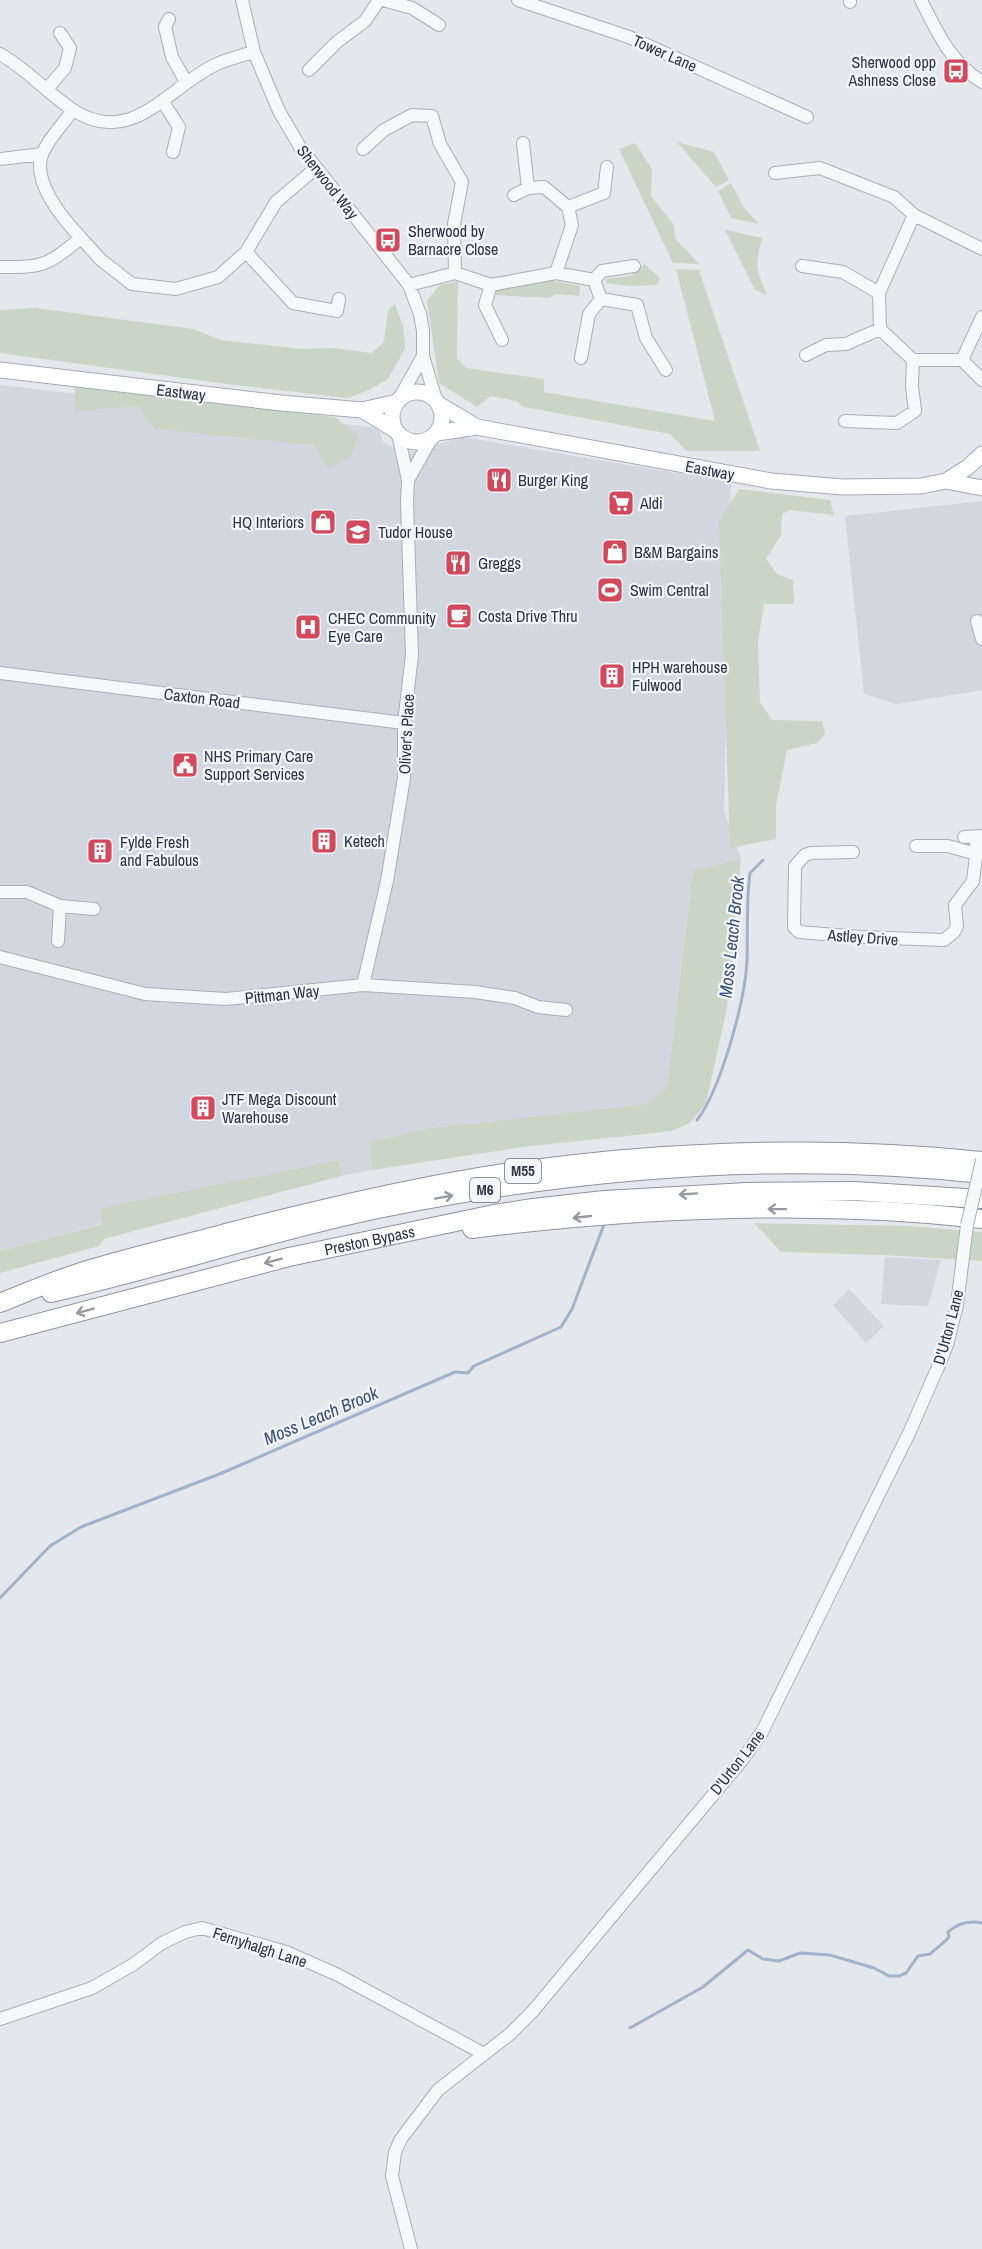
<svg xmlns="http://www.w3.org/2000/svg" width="982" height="2249" viewBox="0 0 982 2249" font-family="'Archivo Narrow',sans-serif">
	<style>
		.built { fill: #d2d6de }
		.green { fill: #c9d6c5 }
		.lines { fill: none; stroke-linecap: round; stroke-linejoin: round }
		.stream { stroke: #9fb4cc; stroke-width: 3 }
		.minor-casing { stroke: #a9aeb7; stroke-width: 14 }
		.major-casing { stroke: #a3abb8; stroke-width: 17 }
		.highway-casing { stroke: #8b94a3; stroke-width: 20 }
		.minor { stroke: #f7f8fa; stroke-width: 12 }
		.major { stroke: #fff; stroke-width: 15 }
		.highway { stroke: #fff; stroke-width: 18 }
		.minor-bridge-casing { stroke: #a9aeb7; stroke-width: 14; stroke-linecap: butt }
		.minor-bridge { stroke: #f7f8fa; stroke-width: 12 }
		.oneway { stroke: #959aa2 }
		.labels { text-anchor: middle; stroke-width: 4.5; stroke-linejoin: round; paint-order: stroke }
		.shield { fill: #f4f6f9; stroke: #676e7b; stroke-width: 1.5 }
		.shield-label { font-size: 15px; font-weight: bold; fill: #2b3445 }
		.street-label { font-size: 16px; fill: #2b3445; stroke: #f4f6f9 }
		.poi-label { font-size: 16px; fill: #2b3445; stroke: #f4f6f9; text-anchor: start }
		.water-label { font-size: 18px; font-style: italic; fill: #34527a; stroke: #f4f6f9 }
	</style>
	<rect width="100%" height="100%" fill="#e4e7ec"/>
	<path class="built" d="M0,385L379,428L383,442L405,454L462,437L731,482L724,811L741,859L693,870L667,1087L648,1105L430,1128L370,1142L372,1170L341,1176L339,1160L102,1208L103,1223L0,1251Z
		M982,501V690L896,704L864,694L845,516Z
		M885,1257L941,1260L928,1306L881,1304Z
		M849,1289L884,1326L866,1343L833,1305Z"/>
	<path class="green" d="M677,142L714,152L729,180L716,187Z
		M635,143L652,169L651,196L674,225L675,238L699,264L673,263L619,149Z
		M731,183L744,208L759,224L731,218L718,191Z
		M725,230L762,238C755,265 756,269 767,295L755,290Z
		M644,264L660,278L657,285L629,286L606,283V279L631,276Z
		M676,269L699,270L760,451H686L670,434L524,407L516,401L491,396L477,407L439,383L427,300L440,285L458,281L457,358L466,368L544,379V392L715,421Z
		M550,280L580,286L579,296L556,294L549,298L496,295V290Z
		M395,304L403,326L405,349L388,379L369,390L348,398L234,385L0,353V310L35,308L193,329L221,340L302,349L334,348L372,353L384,342L388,310Z
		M75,387L335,417L358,437L351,456L329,469L314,445L155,429L137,406L75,411Z
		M739,489L830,500L834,515L790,510L782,514L781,535L766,559L777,574L793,580L794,604H764L758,642L760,702L772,720L822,721L825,734L817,743L787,750L776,805V839L730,848L719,522Z
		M741,859L727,1008L706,1103L690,1123L672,1131L523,1147L372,1170L370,1142L430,1128L648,1104L667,1087L693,870Z
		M339,1160L341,1176L104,1239L99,1246L0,1273V1251L102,1224L101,1208Z
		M754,1223L907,1226L982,1232V1261L883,1255L781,1252Z"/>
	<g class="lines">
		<path class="stream" d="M697,1120C721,1089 745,1001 747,961C748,932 746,902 750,873L763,860
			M0,1598L50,1546L81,1527L222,1473L455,1372L468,1373L474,1366L561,1327L572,1309L605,1222
			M630,2028L703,1987L748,1950L763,1959L779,1961L800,1953L830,1955L874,1968L889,1976H899L906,1973L918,1956L930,1954C936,1948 943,1944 949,1937L948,1932C958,1923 969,1920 982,1923"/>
		<defs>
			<path id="minor" d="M242,0L254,52L279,111L300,147L409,285L420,314L423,331V356L436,400
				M383,0L412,8L439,25
				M518,0L629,37L807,117
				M921,0C937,32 950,62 982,82
				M850,2V0
				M169,19L165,27L172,57L186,82
				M0,54C27,69 47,93 73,110C132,148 167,88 215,65C227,59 241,56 254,52
				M309,70L337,42L365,21L379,0
				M47,89L65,68L70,48L60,33
				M163,102L179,127L173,152
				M73,110C64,123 50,137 43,152C30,180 63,219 81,238
				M523,143L528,188
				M363,149L384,130L412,115L432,116L440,144L462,182L454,224L455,273
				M0,159L42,154
				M775,173L820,168L894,197L914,215L982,249
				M514,195L528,188L544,187L568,207L572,225L556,273
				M568,207L604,193L607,167
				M914,215L879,293L880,329L913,360H962L982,380
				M246,252L293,303L337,311L339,299
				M802,266L843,272L879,293
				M0,267C45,267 46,266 81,238L101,260L132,284L176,289L218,277L246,252L276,202L316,168
				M594,280L602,271L634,266
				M409,285L455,273L491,285L556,273L594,280L601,299L637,305L646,338L666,370
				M491,285L485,305L502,340
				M806,355L826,345L846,344L880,329
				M581,358L589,314L601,299
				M962,360L982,317
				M399,399L423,356
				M845,421L897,423L915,411L912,386L913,360
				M408,480L432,437
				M977,621L982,639
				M0,673L404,723
				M964,837L982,836
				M916,846H948L976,854
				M853,852L811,853L805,855L795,866L794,927L799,932L861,937L944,940L954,932L957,926L955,905L973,881L976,856V837
				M0,892H27L60,906L94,909
				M58,941L60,906
				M0,957L145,994L226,999L363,985L475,992L515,998L538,1007L566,1010
				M363,985L387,881L404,778V723L412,655L407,502L408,480L398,434
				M0,2019L92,1988L134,1964L162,1943L185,1932L202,1928L286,1952L338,1975L484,2054
				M411,2249L392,2176L395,2152L401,2139L438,2090L510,2034L533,2011L742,1760L762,1732L910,1431L938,1367L947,1345L957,1305L967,1225"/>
			<path id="major" d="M0,370L281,403L362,410L397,402
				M392 417a25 25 0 1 1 50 0a25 25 0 1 1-50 0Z
				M440,405L477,427
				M362,410L395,430
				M437,433L477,427L771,481L843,487L921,486L946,481L968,467L982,454
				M946,481L982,488"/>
			<g id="highway">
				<path d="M472,1229C641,1208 812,1200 982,1219"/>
				<path d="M51,1293C161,1268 268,1232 378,1209C575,1169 782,1152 982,1174"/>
				<path d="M0,1303C25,1293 50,1282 75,1274C124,1258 176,1247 226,1233C303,1213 382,1194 461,1180C627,1151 814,1143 982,1161"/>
				<path id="s1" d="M0,1333L289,1257L494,1214L533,1208L604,1200L747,1192L854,1191L982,1199"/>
			</g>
		</defs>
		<use href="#minor" class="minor-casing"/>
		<use href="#major" class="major-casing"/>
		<use href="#highway" class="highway-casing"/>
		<use href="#minor" class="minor"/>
		<use href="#major" class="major"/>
		<use href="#highway" class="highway"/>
		<defs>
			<path id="minor-bridge" d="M967,1225L982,1160"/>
		</defs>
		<use href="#minor-bridge" class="minor-bridge-casing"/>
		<use href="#minor-bridge" class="minor-bridge"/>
	</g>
	<defs><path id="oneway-shaft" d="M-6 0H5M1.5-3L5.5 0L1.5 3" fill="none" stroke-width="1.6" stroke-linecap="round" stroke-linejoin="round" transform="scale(1.5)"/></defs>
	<g class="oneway">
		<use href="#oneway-shaft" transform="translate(688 1194) rotate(176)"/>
		<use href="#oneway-shaft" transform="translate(444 1197) rotate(-10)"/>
		<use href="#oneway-shaft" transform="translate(777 1209) rotate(-179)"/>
		<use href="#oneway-shaft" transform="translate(582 1217) rotate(174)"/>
		<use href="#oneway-shaft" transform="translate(273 1261) rotate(165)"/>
		<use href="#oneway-shaft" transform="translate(85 1311) rotate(165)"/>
	</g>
	<defs>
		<symbol id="bus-square" viewBox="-11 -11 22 22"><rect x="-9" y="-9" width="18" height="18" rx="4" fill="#d1495b" stroke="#f4f6f9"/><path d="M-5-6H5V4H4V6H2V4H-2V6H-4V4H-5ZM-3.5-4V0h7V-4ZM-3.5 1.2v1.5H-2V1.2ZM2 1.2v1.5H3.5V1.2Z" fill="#fff"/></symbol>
		<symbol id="restaurant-square" viewBox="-11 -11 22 22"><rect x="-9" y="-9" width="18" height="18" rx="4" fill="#d1495b" stroke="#f4f6f9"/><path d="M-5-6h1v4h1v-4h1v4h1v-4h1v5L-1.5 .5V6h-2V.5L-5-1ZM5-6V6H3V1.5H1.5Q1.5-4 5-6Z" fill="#fff"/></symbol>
		<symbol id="supermarket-square" viewBox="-11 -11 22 22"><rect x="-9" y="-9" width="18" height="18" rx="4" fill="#d1495b" stroke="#f4f6f9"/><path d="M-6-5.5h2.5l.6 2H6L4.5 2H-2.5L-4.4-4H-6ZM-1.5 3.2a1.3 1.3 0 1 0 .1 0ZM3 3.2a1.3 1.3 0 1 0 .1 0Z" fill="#fff"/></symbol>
		<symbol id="shop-square" viewBox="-11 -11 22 22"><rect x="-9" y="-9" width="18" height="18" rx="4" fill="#d1495b" stroke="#f4f6f9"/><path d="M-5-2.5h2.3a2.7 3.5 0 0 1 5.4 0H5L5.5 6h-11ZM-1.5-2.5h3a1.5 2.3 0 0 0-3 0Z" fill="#fff"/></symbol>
		<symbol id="school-square" viewBox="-11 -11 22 22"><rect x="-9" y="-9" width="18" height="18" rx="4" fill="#d1495b" stroke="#f4f6f9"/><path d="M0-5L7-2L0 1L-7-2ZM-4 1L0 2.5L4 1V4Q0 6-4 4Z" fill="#fff"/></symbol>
		<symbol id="stadium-square" viewBox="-11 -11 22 22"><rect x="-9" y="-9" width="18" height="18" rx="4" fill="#d1495b" stroke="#f4f6f9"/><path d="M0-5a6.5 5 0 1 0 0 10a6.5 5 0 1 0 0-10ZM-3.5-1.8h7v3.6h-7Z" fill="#fff"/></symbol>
		<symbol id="cafe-square" viewBox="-11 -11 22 22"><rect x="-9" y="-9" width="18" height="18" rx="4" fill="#d1495b" stroke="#f4f6f9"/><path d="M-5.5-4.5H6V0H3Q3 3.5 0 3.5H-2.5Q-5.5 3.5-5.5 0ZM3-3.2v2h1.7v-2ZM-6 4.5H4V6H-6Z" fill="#fff"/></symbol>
		<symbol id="hospital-square" viewBox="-11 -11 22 22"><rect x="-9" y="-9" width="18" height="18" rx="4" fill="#d1495b" stroke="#f4f6f9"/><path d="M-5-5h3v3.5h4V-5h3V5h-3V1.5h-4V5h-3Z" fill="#fff"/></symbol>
		<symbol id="building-square" viewBox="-11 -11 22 22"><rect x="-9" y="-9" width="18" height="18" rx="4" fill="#d1495b" stroke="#f4f6f9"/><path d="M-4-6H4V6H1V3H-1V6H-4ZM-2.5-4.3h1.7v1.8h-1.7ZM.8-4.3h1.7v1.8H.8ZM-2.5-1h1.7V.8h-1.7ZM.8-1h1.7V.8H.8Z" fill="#fff"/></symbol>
		<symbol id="civic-square" viewBox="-11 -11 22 22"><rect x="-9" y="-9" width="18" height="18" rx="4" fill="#d1495b" stroke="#f4f6f9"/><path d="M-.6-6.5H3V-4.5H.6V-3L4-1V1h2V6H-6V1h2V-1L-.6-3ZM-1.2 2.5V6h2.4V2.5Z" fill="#fff"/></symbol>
	</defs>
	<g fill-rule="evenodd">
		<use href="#bus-square" x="941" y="56" width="30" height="30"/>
		<use href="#bus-square" x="373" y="225" width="30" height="30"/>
		<use href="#restaurant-square" x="484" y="465" width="30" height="30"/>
		<use href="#supermarket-square" x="606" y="488" width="30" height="30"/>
		<use href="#shop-square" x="308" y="507" width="30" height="30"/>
		<use href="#school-square" x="343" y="517" width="30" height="30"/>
		<use href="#shop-square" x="600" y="537" width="30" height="30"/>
		<use href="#restaurant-square" x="443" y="548" width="30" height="30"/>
		<use href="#stadium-square" x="595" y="575" width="30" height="30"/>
		<use href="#cafe-square" x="444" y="601" width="30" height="30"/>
		<use href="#hospital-square" x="293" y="612" width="30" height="30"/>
		<use href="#building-square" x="597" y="661" width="30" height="30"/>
		<use href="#civic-square" x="170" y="750" width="30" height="30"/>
		<use href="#building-square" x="309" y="826" width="30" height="30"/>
		<use href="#building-square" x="85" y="836" width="30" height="30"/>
		<use href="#building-square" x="188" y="1093" width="30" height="30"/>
	</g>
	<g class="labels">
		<g class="shield">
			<rect x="505" y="1159" width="36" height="24" rx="4.5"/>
			<rect x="470" y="1178" width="30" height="24" rx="4.5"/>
		</g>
		<g class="shield-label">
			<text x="523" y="1176">M55</text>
			<text x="485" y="1195">M6</text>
		</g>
		<g class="street-label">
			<text transform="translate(665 53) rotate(24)" y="6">Tower Lane</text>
			<text transform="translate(328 182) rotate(52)" y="6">Sherwood Way</text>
			<text transform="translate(181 392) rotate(7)" y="6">Eastway</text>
			<text transform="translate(710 470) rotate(11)" y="6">Eastway</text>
			<text transform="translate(202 698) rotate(7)" y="6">Caxton Road</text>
			<text transform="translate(406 734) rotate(-87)" y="6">Oliver's Place</text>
			<text transform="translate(863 937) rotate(4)" y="6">Astley Drive</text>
			<text transform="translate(282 994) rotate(-6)" y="6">Pittman Way</text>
			<text dy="6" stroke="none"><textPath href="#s1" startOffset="381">Preston Bypass</textPath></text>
			<text transform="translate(948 1327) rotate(-75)" y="6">D'Urton Lane</text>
			<text transform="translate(737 1762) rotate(-52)" y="6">D'Urton Lane</text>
			<text transform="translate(260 1947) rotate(18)" y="6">Fernyhalgh Lane</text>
		</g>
		<g class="poi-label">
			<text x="936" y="68" text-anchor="end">Sherwood opp<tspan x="936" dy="18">Ashness Close</tspan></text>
			<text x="408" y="237">Sherwood by<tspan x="408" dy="18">Barnacre Close</tspan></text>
			<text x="518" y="486">Burger King</text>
			<text x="640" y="509">Aldi</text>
			<text x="304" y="528" text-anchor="end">HQ Interiors</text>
			<text x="378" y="538">Tudor House</text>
			<text x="634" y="558">B&amp;M Bargains</text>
			<text x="478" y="569">Greggs</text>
			<text x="630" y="596">Swim Central</text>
			<text x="478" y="622">Costa Drive Thru</text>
			<text x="328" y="624">CHEC Community<tspan x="328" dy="18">Eye Care</tspan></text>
			<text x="632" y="673">HPH warehouse<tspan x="632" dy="18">Fulwood</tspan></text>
			<text x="204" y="762">NHS Primary Care<tspan x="204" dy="18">Support Services</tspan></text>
			<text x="344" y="847">Ketech</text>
			<text x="120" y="848">Fylde Fresh<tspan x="120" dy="18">and Fabulous</tspan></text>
			<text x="222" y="1105">JTF Mega Discount<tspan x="222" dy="18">Warehouse</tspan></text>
		</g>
		<g class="water-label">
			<text transform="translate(732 937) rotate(-84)" y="6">Moss Leach Brook</text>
			<text transform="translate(321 1416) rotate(-23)" y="6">Moss Leach Brook</text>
		</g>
	</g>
</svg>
